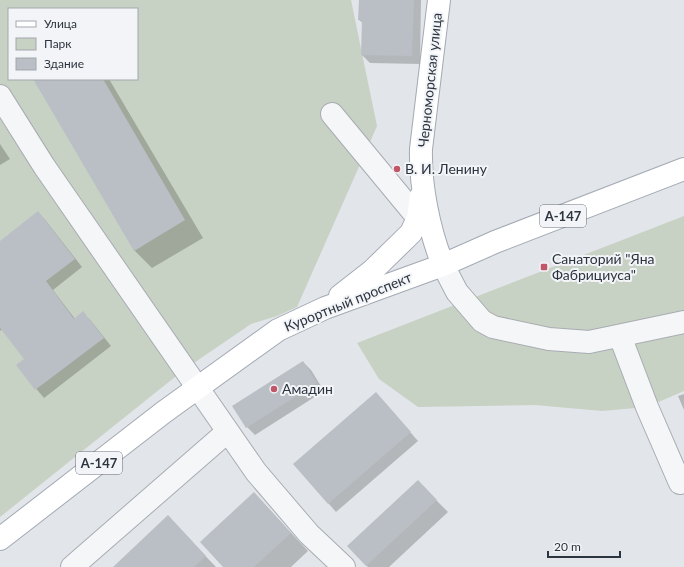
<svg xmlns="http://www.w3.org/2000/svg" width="684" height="567" viewBox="0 0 684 567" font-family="Lato,sans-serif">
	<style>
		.green { fill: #c8d2c4; fill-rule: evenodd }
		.shadow { fill: #0003 }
		.building { fill: #babfc5 }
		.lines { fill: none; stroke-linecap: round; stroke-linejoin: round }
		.minor-casing { stroke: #a8acb3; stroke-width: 24 }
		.major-casing { stroke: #a3aab4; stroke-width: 24 }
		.minor { stroke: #f5f6f8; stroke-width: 22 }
		.major { stroke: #fff; stroke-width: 22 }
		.poi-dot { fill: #c05668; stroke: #f2f4f7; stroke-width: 1.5 }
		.labels { text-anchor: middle; stroke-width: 4; stroke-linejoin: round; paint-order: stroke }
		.shield { fill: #f2f4f7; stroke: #676e76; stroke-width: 1 }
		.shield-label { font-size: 13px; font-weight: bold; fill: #2c343f }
		.street-label { font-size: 14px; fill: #2c343f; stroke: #f2f4f7 }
		.poi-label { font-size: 14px; fill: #2c343f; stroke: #f2f4f7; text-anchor: start }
	</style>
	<rect width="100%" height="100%" fill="#e2e5e9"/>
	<path class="green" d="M0,0H351L377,126L297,307L277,316L251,324L185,369L0,517ZM9,9H137V79H9Z
		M684,216V391L647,407L602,411L535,405L418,407L379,379L357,343Z"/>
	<path class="shadow" d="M360,0H421L420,64L370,63L362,55L363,23L359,20Z
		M34,79H109L203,238L152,268L134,250Z
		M0,144L10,159L0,165Z
		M38,212L46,221L82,267L53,290L75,319L83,313L91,321L111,346L44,398L17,366L26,359L2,329L0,331V242Z
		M303,362L311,370L324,391L255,435L247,427Z
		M684,394V410L678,396Z
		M383,401L418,441L336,512L294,464Z
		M254,493L308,551L291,567H224Z
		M429,493L448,512L389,567H368L348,546Z
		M168,517L216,567H118Z"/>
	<path class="building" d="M359,0H414L412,56L361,55L362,20H358Z
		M33,79H103L185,220L134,251Z
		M38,211L75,259L46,281L74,319L83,311L104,338L35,390L16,365L24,359L0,328V241Z
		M303,361L317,383L246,428L232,406Z
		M376,392L411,432L328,504L293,464Z
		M418,480L437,500L366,566L347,546Z
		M254,492L291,533L254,567H223L200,542Z
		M168,515L206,556L194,567H113Z"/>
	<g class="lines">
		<defs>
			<path id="minor" d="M0,96L44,166L256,472L309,534L344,567
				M332,114L418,218
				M443,265L457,292L482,321L493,327L549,339L589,342L684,322
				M620,336L647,407L680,483L684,482
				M72,567L227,432"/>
			<path id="major" d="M439,0L421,149C420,186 429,230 443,265
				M340,296L372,271L411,233L418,218L421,196
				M0,539L164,412L278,330L325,308L443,265L495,242L684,169"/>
		</defs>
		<use href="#minor" class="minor-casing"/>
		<use href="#major" class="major-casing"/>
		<use href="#minor" class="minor"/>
		<use href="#major" class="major"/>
	</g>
	<g class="poi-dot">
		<circle cx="397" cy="169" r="4"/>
		<rect x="540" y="263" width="8" height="8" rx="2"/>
		<circle cx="274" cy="389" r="4"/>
	</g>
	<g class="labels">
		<g class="shield">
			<rect x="540" y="205" width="46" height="22" rx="3"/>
			<rect x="76" y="452" width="46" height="22" rx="3"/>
		</g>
		<g class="shield-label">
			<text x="563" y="221">А-147</text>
			<text x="99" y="468">А-147</text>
		</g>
		<g class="street-label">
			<text transform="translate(430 80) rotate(-84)" y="5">Черноморская улица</text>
			<text transform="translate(348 302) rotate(-22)" y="5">Курортный проспект</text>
		</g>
		<g class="poi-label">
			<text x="405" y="174">В. И. Ленину</text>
			<text x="552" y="264">Санаторий "Яна<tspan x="552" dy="16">Фабрициуса"</tspan></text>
			<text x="282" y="394">Амадин</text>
		</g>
	</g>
	<rect x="8" y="8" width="130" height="72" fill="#f2f4f7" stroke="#a3a7ad"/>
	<rect x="16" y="21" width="20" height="6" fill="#ffffff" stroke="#a3a7ad"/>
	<text x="44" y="28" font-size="12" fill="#2c343f">Улица</text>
	<rect x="16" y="38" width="20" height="12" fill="#c8d2c4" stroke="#a3a7ad"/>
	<text x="44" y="48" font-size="12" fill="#2c343f">Парк</text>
	<rect x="16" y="58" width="20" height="12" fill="#babfc5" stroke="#a3a7ad"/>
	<text x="44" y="68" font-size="12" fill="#2c343f">Здание</text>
	<path d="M548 551v6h72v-6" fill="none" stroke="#2c343f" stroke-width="2"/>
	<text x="554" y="551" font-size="12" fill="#2c343f" stroke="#f2f4f7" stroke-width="3" paint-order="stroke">20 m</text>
</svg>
